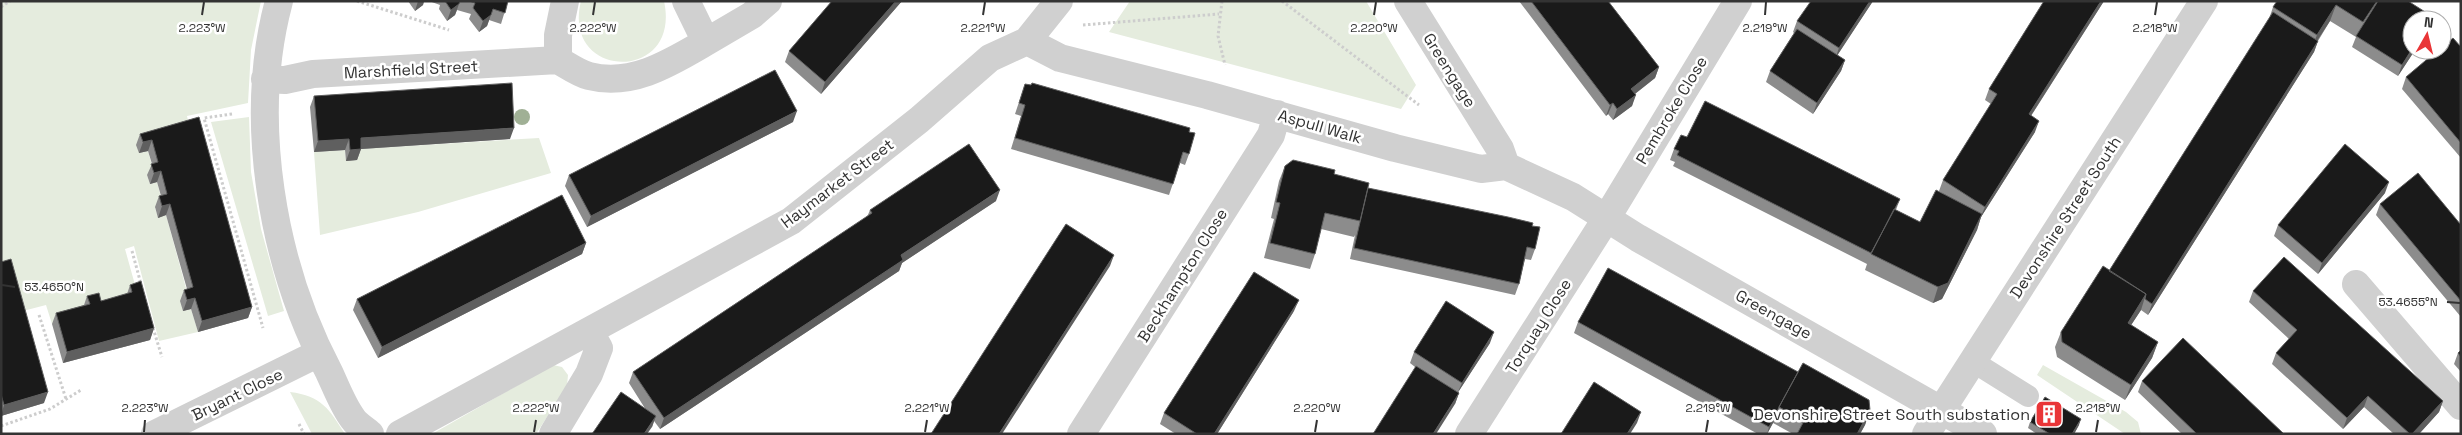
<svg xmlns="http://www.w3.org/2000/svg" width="2462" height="435" viewBox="0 0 2462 435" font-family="'Space Grotesk',sans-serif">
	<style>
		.green { fill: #e5ecde }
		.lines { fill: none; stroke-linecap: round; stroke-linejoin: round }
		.path { stroke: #cdcdcd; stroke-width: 3; stroke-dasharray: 2.5 2.5; stroke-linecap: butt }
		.lane { stroke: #d0d0d0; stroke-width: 22 }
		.street { stroke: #d0d0d0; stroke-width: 28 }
		.tree { fill: #a0b095 }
		.wall { fill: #8c8c8c }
		.shaded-wall { fill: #5f5f5f }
		.building { fill: #1a1a1a; stroke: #5f5f5f }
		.ticks { fill: none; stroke: #333; stroke-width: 2 }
		.labels { text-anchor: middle; stroke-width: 5; stroke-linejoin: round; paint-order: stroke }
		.street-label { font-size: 16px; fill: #333; stroke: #fff }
		.poi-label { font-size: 16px; fill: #333; stroke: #fff; text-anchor: end }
		.ticks-label { font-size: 12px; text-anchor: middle; fill: #333; stroke: #fff; stroke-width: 5; stroke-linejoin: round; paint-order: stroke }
	</style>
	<rect width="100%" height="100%" fill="#fff"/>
	<path class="green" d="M1,1H261L251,50L248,103L187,116L190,130L139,153L148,151L154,173L147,175L150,184L157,182L163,205L155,208L158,217L166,215L189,299L183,311L191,309L198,332L159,341L134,246L125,249L137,292L52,324L46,305L19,312L1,272Z
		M581,1H664C682,83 561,81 581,1Z
		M1130,1H1366L1416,85L1401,109L1109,32Z
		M249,117L251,172L261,229L284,311L268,316L211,122Z
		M539,138L551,173L418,212L320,235L314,152L345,150L346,160L357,149Z
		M553,365L562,367L568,375L567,386L536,434H432Z
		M2043,365L2126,412L2138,422L2141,434H2125L2037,375Z
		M290,392C322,396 329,409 345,434H312Z"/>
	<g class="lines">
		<path class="path" d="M357,1L449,30
			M1222,1L1218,36L1225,65
			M1282,1L1419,105
			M1,7L10,1
			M1083,25L1219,14
			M232,114L204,118L263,328
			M132,251L141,284
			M39,315L66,399
			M153,328L162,357
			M299,424L304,434
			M1,426L50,409L81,390"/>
		<path class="lane" d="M1972,361L2028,396"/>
		<path class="street" d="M279,1C247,120 272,264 329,372C336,387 343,406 353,419C357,425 365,429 370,434
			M565,1L558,35V60C567,65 578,73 589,76C632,87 670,63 706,42L686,1
			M1408,1L1500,149L1506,166
			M1027,41L1060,58L1207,95L1395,148L1481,169L1506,166L1573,197L1638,238L1983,434
			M706,42L752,15L768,1
			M265,79L285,80L313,74L558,60
			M2356,284L2461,406
			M155,434L319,353
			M400,434L791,221L919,120L990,58L1027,41L1059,1
			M553,434L589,374L599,348L590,332
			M1081,434L1271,135L1277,114
			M1469,434L1606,219L1738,1
			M1926,434L2204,1"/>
	</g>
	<circle class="tree" cx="522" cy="117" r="8"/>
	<path class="wall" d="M408,1H424L423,5L415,11Z
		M429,1H508L501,24L489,20L487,26L479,32L469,19L471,14L457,10L455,15L447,21L439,9L440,5Z
		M832,1H902L821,94L785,62L789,51Z
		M1519,1H1608L1659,67L1655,78L1635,94L1632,106L1613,120L1608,114L1606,116Z
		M1873,1L1837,55L1845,60L1841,71L1813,114L1766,82L1770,71L1794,33L1793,32L1797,21Z
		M2044,1H2104L2031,116L2035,132L1981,217L1977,230L1942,299L1933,303L1865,270L1867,264L1673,166L1675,162L1670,160L1674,149L1687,137L1900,199L1896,210L1920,222L1945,195L1939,191L1943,180L1991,104L1985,100L1989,89Z
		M2408,1L2412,50H2415L2398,76L2352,47L2356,37L2330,21L2318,41L2314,52L2148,315L2141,310L2131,325L2158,342L2152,358L2125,400L2057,357L2055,347L2061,332L2109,271L2269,19L2273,7Z
		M2461,47V158L2402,89L2406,77Z
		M1025,84L1189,132V154L1185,165L1180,163L1169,195L1011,149L1021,116L1015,114Z
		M314,96L510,139L361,149L357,160L346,161L345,150L314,152L310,107Z
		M199,117L252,307L248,318L198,332L191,309L183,311L180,301L184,290L187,289L166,215L158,218L155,207L159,196H161L157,182L150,184L147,175L152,164L148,151L139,153L136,145L140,134Z
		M793,122L587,227L565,186L569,175Z
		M1285,166L1334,174L1368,188L1532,226L1535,249L1531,260L1525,259L1519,284L1515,295L1350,259L1355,235L1354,237L1321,229L1315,254L1310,269L1264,258L1274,219L1271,218L1279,181Z
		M2385,193L2318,274L2274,236L2278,225Z
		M996,201L902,263L899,271L660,429L654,421L652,427L646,410L629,383L633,372L867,217L870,210Z
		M2380,204L2461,225V317L2376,215Z
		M586,243L582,254L378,358L353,310L357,299Z
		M1,262L44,403L1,416Z
		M130,285L154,328L150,340L63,363L52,324L56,313L84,305L87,296L101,301L127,294Z
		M2253,291L2443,401L2439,412L2419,434H2394L2364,407L2343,429L2272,364L2276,353L2289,339L2249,302Z
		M1294,311L1217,434H1176L1160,424L1164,413Z
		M1578,322L1798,372L1870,410L1865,425L1860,434H1793L1773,423L1767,434H1758L1574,333Z
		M1490,343L1458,392L1459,393L1455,404L1415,367L1410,363L1414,352Z
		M2461,350V372L2454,364L2458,353Z
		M2142,381L2284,434H2182L2138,392Z
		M2030,422L2079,425L2074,434H2037L2028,428Z"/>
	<path class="shaded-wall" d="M418,1H424L423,5L415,11Z
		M896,1H902L821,94L825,82Z
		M1870,1H1873L1835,59L1839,48Z
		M2101,1H2104L2025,125L2029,114Z
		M459,4L455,15L447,21L451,10Z
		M2336,5L2330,21L2311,50L2317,35Z
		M491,15L487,26L479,32L483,21Z
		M2318,41L2314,52L2148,315L2152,304Z
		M2412,50H2415L2398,76L2402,65Z
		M1845,60L1841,71L1813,114L1817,103Z
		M1659,67L1655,78L1627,100L1631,89Z
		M1636,95L1632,106L1613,120L1617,109Z
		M1613,103L1608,114L1606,116L1610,105Z
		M797,111L793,122L587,227L591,216Z
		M2039,121L2035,132L1981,217L1977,230L1942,299L1933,303L1938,287L1981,216L1985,207Z
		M514,128L510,139L361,149L357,160L346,161L350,150L361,138Z
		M349,139L345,150L314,152L318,141Z
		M152,140L148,151L139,153L143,142Z
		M161,171L157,182L150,184L154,173Z
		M2389,182L2385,193L2318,274L2322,263Z
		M1000,190L996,201L902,263L899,271L660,429L664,418L901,255Z
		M170,204L166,215L158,218L162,206Z
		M586,243L582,254L378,358L382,347Z
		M1114,255L1110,266L1002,434H999Z
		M2146,294L2141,310L2122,339L2128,323Z
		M195,298L191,309L183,311L187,300Z
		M1299,300L1294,311L1217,434H1214Z
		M252,307L248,318L198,332L202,321Z
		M154,328L150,340L63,363L67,352Z
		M1494,332L1490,343L1457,394L1462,383Z
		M2158,342L2152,358L2125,400L2131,385Z
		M48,392L44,403L1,416L4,405Z
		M1459,393L1455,404L1436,434H1433Z
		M2368,396L2364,407L2343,429L2347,418Z
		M2443,401L2439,412L2419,434H2412Z
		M1870,410L1865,425L1860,434H1857Z
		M1641,412L1637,423L1630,434H1627Z
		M1776,414L1773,423L1767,434L1769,427Z
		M656,416L652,427L647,434H644Z
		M2081,419L2079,425L2074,434H2072Z"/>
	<path class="building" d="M445,1H460L459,4L451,10Z
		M469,1H508L505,13L493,9L491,15L483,21L473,8L475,3Z
		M832,1H896L825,82L789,51Z
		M1531,1H1608L1659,67L1631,89L1636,95L1617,109L1613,103L1610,105Z
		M1811,1H1870L1839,48L1797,21Z
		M2044,1H2101L2029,114L2039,121L1985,207L1943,180L1997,94L1989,89Z
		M2277,1H2377L2363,22L2336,5L2317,35L2273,7Z
		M2378,1H2408L2433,17L2431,20H2412V49L2402,65L2356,36Z
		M2273,12L2318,41L2152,304L2145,299L2146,294L2109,271Z
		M1797,29L1845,60L1817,103L1770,71Z
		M2453,38L2461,47V143L2406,77L2438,50H2442V47Z
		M775,70L797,111L591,216L569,175Z
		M512,83L514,128L361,138V149L350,150L349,139L318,141L314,96Z
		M1032,83L1190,128L1189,132L1195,133L1189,154L1183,152L1173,184L1015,138L1025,105L1019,103L1025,84L1031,85Z
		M1705,101L1900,199L1871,253L1677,155L1679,151L1674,149L1681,135L1687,137Z
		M199,117L252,307L202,321L195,298L187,300L184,290L193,287L170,204L162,206L159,196L167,194L161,171L154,173L151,164L158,162L152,140L143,142L140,134Z
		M969,144L1000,190L901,255L903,260L664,418L633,372L872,213L870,210Z
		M2345,144L2389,182L2322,263L2278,225Z
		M1293,160L1335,170L1334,174L1369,183L1360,221L1325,213L1315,254L1270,243L1280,203L1276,202L1285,166Z
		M2418,173L2461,225V301L2380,204Z
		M1368,188L1508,217L1533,223L1532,226L1540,227L1535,249L1527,247L1519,284L1354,248Z
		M1936,190L1982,214L1948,283L1938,287L1871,254L1894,209L1920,222Z
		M562,195L586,243L382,347L357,299Z
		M1066,224L1114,255L999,434H931Z
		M2284,257L2443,401L2412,434H2410L2368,396L2347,418L2276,353L2297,330L2253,291Z
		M11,259L48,392L4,405L1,394V262Z
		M2103,266L2146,294L2128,323L2158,342L2131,385L2062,342L2061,332Z
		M1608,268L1798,372L1779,407L1776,414L1769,427L1578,322Z
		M1254,272L1299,300L1214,434H1197L1164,413Z
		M141,281L154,328L67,352L56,313L90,304L87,296L99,293L101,301L132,292L130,285Z
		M1446,301L1494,332L1462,383L1414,352Z
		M2183,338L2284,434H2197L2142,381Z
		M2461,350V357L2458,353Z
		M1803,363L1869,400L1870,410L1857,434H1797L1804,421L1779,407Z
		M1416,366L1459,393L1433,434H1373Z
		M1594,382L1641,412L1627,434H1561Z
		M621,392L656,416L644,434H592Z
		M2045,397L2081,419L2072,434H2050L2030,422Z"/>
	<path class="ticks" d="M202,15L204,2M593,15L595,2M983,15L985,2M1374,15L1376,2M1765,15L1766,2M2155,15L2157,2M2,285L15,287M2447,302L2460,303M144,432L145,420M534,432L536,420M925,432L927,420M1315,432L1317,420M1706,432L1708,420M2096,432L2098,420"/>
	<defs>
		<symbol id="building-square" viewBox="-11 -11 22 22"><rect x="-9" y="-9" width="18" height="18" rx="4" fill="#e93537" stroke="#fff"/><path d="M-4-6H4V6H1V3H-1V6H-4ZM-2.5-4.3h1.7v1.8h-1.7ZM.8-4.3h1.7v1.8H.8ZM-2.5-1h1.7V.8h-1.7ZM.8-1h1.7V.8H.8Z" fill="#fff"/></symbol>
	</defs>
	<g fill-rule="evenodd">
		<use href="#building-square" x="2033" y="398" width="32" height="32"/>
	</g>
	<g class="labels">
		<g class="street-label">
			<text transform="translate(411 69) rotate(-3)" y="6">Marshfield Street</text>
			<text transform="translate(1450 70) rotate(58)" y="6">Greengage</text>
			<text transform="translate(1671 110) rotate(-59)" y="6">Pembroke Close</text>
			<text transform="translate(1320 126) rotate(16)" y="6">Aspull Walk</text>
			<text transform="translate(837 183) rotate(-37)" y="6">Haymarket Street</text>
			<text transform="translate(2065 217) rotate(-57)" y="6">Devonshire Street South</text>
			<text transform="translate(1182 275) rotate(-58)" y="6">Beckhampton Close</text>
			<text transform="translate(1774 314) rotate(29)" y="6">Greengage</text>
			<text transform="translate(1538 326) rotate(-58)" y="6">Torquay Close</text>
			<text transform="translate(237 394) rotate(-26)" y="6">Bryant Close</text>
		</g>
		<g class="poi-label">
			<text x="2030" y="420">Devonshire Street South substation</text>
		</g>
	</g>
	<g class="ticks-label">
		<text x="202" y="32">2.223°W</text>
		<text x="593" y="32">2.222°W</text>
		<text x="983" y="32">2.221°W</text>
		<text x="1374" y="32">2.220°W</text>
		<text x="1765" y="32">2.219°W</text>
		<text x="2155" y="32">2.218°W</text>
		<text x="54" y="291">53.4650°N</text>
		<text x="2408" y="306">53.4655°N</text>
		<text x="145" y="412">2.223°W</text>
		<text x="536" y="412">2.222°W</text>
		<text x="927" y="412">2.221°W</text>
		<text x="1317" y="412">2.220°W</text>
		<text x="1708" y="412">2.219°W</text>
		<text x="2098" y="412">2.218°W</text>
	</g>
	<rect width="2462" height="435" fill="none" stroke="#333333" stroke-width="5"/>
	<g transform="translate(2427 35) rotate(8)"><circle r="24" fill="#ffffff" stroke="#adadad"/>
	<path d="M0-4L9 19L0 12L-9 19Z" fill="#e93537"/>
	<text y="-8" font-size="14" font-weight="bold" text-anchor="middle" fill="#333333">N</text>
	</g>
</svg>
